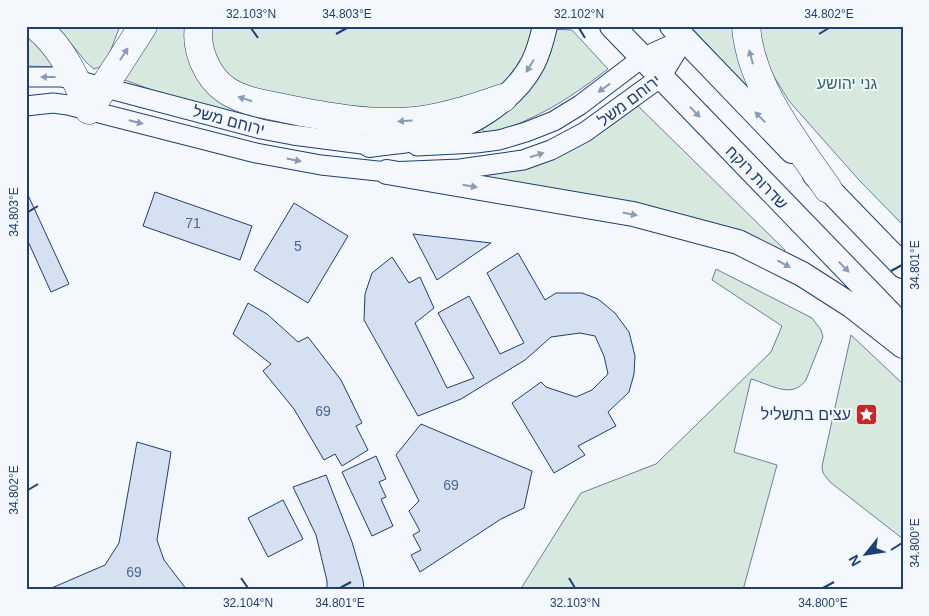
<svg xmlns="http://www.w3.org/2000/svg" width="929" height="616" viewBox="0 0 929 616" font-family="Helvetica,'Noto Sans Hebrew',sans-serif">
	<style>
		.green { fill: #d7e8df; stroke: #687fa3 }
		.building { fill: #d5e0f0; stroke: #1d3f73 }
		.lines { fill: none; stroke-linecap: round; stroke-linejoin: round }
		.minor-casing { stroke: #1d3f73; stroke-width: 21 }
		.major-casing { stroke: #1d3f73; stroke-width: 26 }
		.highway-casing { stroke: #1d3f73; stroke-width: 29 }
		.minor { stroke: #f4f7fb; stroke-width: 19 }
		.major { stroke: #f4f7fb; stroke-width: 24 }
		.highway { stroke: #f4f7fb; stroke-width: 28 }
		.oneway { fill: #889bb7 }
		.ticks { fill: none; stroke: #1d3f73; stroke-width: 2 }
		.labels { text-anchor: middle; stroke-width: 4; stroke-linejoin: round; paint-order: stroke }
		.number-label { font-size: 14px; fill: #4b6792 }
		.park-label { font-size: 16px; fill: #2c6c60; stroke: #f4f7fb }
		.street-label { font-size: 16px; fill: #1d3f73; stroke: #f4f7fb }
		.poi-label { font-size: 16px; fill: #1d3f73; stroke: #f4f7fb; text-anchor: end }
		.neatline { fill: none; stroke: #1d3f73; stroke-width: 2 }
		.ticks-label { font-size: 12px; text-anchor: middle; fill: #1d3f73 }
	</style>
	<rect width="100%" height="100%" fill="#f4f7fb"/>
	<path class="green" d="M57,26H120L105,65L94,69L86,62Z
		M158,26H187L260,111L259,122L166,95L122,79L148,38Z
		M212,26H533L525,55L515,72L503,85L475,99L389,112L246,90L222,73L212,47Z
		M690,26H735L769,111Z
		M759,26H903V225L859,180L789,101L770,70L761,44Z
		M550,29L572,30L608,69C583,88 558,106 529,119C515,126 500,130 485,135L481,125Z
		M26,34L59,67L26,66Z
		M638,106L785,250L780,256L468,176C490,172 513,170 534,165C573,154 606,129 638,106Z
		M716,269L812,318L821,330L823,337L806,380C792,400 770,384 751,379L734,452L777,465L743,590H520L581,493L656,464L771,352L782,326L712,280Z
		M851,335L903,384V539L830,482L823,473L822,466Z"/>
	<path class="building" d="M155,192L252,226L240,260L143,226Z
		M27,193L69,284L51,292L26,237Z
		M294,203L348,236L308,303L254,270Z
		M413,234L491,243L437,280Z
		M518,253L545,300L556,293H582L598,299L615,313L629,332L635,356L634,374L629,392L608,412L616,426L578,446L585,455L554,473L512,403L541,382L546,387L576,397L592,390L608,374L604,356L595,336L580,333L551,337L525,360L461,399L418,416L364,320L365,294L372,273L392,257L409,283L420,277L434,308L415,323L447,388L474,378L438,313L469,296L500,354L524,343L487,273Z
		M248,303L267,314L298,342L308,337L341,380L362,423L356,426L368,450L342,466L335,454L324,460L294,409L263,371L271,364L233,334Z
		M421,424L532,471L524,508L501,519L420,572L411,555L421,550L413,535L420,531L409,511L419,501L396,455Z
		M137,442L171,452L157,540L164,560L187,590H47L105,565L119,543Z
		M376,456L386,479L379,482L386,497L381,499L393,526L372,536L342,472Z
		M326,475L352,542L363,580L364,590H327V581L316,535L293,487Z
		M283,500L303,539L268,557L248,518Z"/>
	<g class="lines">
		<defs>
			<path id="minor" d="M26,77H61L76,80L261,129L293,135L370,145H385
				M26,106L53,103L68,105L256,153L321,165L387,172L460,169L523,160L551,150L585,132L661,77L684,39
				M417,146L476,143L499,140L526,132L554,121L580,105L642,58L684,39"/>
			<path id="major" d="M612,26L903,327
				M672,26L792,151
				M370,145C389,142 408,141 426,137C467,129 514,100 533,63C539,51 542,39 545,26
				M387,172L633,214L738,242L802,274L852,306L903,346
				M815,175L903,266"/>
			<path id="highway" d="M36,26C63,48 76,79 89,110
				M199,26C195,49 207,77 226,90C242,101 264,104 283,108C326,117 371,125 415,121C445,118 475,108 503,98
				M746,26C750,85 795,142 828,189
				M89,110L143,26"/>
		</defs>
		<use href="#minor" class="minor-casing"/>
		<use href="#major" class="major-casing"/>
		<use href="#highway" class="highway-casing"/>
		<use href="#minor" class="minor"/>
		<use href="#major" class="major"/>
		<use href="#highway" class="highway"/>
	</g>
	<defs><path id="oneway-solid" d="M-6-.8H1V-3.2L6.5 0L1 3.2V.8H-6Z" transform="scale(1.25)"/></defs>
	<g class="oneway">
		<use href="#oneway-solid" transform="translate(124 54) rotate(-57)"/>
		<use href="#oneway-solid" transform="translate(751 57) rotate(-105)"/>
		<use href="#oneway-solid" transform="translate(530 66) rotate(122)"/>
		<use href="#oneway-solid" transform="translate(48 77) rotate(-180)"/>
		<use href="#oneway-solid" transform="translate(604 88) rotate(144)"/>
		<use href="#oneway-solid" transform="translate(245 99) rotate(-162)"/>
		<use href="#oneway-solid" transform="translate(695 112) rotate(46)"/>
		<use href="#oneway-solid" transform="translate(760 117) rotate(-134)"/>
		<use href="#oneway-solid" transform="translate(405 121) rotate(177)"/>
		<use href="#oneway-solid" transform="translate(136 122) rotate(14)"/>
		<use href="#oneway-solid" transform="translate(537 155) rotate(-18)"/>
		<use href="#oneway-solid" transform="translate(294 160) rotate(11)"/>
		<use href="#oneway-solid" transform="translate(470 186) rotate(10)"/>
		<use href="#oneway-solid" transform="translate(630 214) rotate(11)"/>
		<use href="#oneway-solid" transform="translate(784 264) rotate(28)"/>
		<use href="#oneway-solid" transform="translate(844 267) rotate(46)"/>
	</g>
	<path class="ticks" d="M251,28L258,38M579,28L585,38M336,34L347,28M819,34L829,28M28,212L38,206M891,271L902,265M28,490L38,484M891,550L902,543M241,578L248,588M569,578L575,588M340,588L351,582M823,588L834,582"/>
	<defs>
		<symbol id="sight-square" viewBox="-11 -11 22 22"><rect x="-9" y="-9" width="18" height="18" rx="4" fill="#c62828" stroke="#f4f7fb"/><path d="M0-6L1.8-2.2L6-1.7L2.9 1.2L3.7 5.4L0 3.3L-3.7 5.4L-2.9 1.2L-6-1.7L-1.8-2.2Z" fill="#fff"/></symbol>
	</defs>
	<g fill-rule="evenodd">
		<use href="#sight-square" x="854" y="402" width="25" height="25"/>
	</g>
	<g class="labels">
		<g class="number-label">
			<text x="193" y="228">71</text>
			<text x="298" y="251">5</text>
			<text x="323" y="416">69</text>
			<text x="451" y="490">69</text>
			<text x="134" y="577">69</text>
		</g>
		<g class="park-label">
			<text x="847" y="89">גני יהושע</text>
		</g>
		<g class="street-label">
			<text transform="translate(629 100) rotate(-37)" y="6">ירוחם משל</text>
			<text transform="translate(229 120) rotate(15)" y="6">ירוחם משל</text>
			<text transform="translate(757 177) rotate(46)" y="6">שדרות רוקח</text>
		</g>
		<g class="poi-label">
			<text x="851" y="420">עצים בתשליל</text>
		</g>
	</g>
	<rect width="929" height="616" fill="none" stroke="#f4f7fb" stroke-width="55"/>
	<g transform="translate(866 554) rotate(240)" stroke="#f4f7fb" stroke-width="4" paint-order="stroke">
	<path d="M0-4L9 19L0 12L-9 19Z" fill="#1d3f73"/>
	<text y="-8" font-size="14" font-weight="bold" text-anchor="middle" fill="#1d3f73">N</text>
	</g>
	<rect x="28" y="28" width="874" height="560" class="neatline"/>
	<g class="ticks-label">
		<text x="251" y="18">32.103°N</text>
		<text x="347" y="18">34.803°E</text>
		<text x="579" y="18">32.102°N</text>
		<text x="829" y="18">34.802°E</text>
		<text transform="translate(14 212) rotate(-90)" y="4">34.803°E</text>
		<text transform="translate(915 265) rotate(-90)" y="4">34.801°E</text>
		<text transform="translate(14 490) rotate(-90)" y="4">34.802°E</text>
		<text transform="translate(915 543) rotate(-90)" y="4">34.800°E</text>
		<text x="248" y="607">32.104°N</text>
		<text x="340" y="607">34.801°E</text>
		<text x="575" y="607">32.103°N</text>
		<text x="823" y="607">34.800°E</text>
	</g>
</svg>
